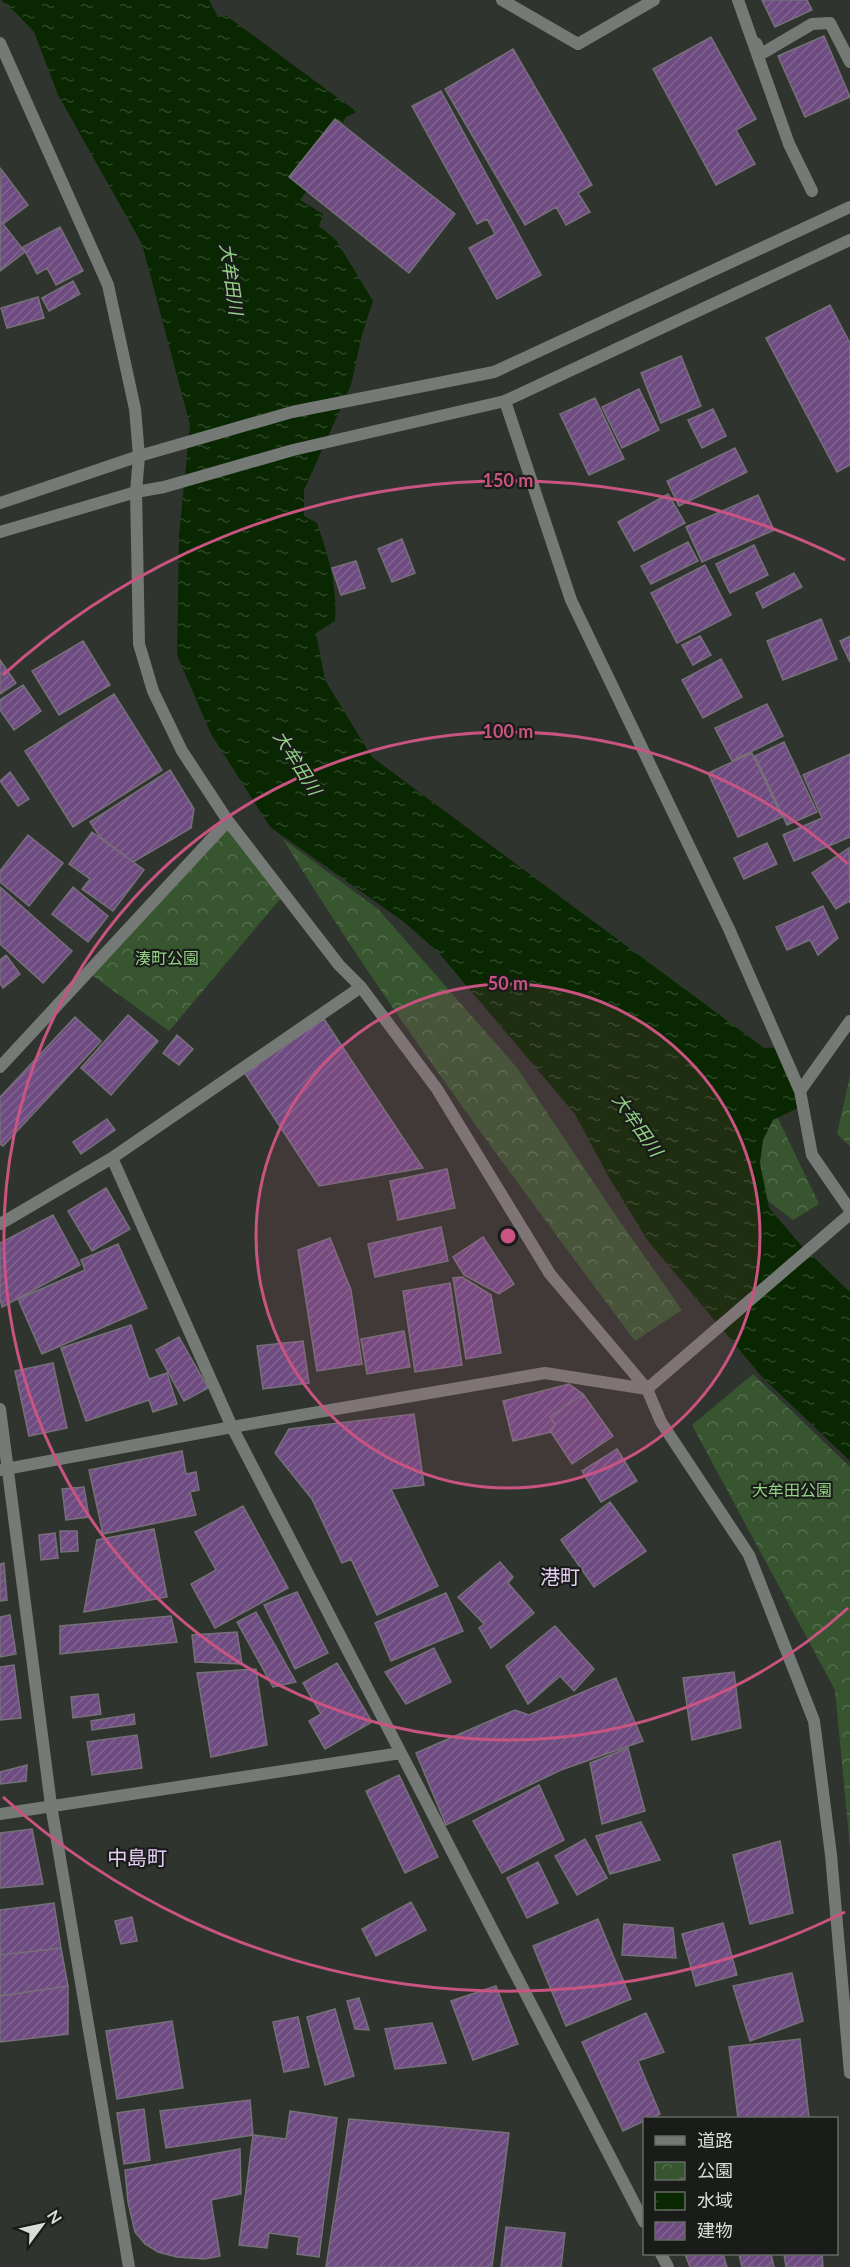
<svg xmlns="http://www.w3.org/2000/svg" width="850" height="2267" viewBox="0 0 850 2267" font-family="Lato,'Noto Sans JP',sans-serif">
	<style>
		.park { fill: url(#park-crowns) }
		.water { fill: url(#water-ripples) }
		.building { fill: url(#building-hatch); stroke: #767079; stroke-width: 1.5 }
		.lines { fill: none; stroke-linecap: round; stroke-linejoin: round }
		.minor { stroke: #767a76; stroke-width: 12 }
		.tertiary { stroke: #767a76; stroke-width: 12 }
		.ring { fill: none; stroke: #c95381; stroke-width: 3 }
		.labels { text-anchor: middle; stroke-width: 4.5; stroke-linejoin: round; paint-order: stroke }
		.park-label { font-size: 16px; fill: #94d286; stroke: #191c19 }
		.water-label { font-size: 18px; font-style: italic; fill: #94d386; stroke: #191c19 }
		.quarter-label { font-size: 20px; fill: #e7cef6; stroke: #191c19 }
		.centre { fill: #c95381; stroke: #191c19; stroke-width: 3 }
		.ring-label { font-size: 18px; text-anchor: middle; font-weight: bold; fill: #c95381; stroke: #191c19; stroke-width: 4.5; stroke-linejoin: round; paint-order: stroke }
	</style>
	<defs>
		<pattern id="park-crowns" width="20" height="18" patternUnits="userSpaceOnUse" patternTransform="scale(1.5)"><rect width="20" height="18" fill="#375630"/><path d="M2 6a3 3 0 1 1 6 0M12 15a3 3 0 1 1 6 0" fill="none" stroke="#536e4d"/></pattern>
		<pattern id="water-ripples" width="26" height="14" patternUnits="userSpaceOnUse" patternTransform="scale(1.5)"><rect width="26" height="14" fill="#092802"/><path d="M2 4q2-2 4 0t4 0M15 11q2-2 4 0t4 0" fill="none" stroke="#2c4726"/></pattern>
		<pattern id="building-hatch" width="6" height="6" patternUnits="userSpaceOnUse" patternTransform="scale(1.5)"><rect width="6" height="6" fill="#6e4b80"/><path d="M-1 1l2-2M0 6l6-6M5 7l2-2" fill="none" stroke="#826491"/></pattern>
	</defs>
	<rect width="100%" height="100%" fill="#2f352e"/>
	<path class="park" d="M228,821L281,898L169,1031L89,973Z
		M283,839L378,909L518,1069L614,1213L682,1310L635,1341C513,1177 390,1014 283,839Z
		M850,1076V1146L837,1134Z
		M774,1110L819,1204L793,1220L762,1196L753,1146Z
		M753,1374L850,1467V1847L835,1690L692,1425Z"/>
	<path class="water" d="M1,0H209L218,17L227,16L357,112L346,117L334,137L341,146L300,200L323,214L319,226L336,240L373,301L362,335L351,385L304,490V516L317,523C328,555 338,587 335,621L316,633L325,680L372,757L764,1048L778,1047L786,1075L795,1077L802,1106L773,1120L763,1140L760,1163L769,1208L800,1244L850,1292V1461L763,1378L648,1241L607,1174L575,1114L438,952L404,922L270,827L211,734L177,655L179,535L190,425L142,244L58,95L34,32L16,13Z"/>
	<path class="building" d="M762,0H807L812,10L775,27Z
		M824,36L850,97L805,117L778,56Z
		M711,37L756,119L736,130L755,164L716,185L653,69Z
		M513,49L592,185L578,193L590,212L566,225L556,207L525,225L445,89Z
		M441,91L541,275L497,299L469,248L495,234L487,219L477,224L412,106Z
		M335,119L455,214L409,273L289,177Z
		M1,169L28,205L3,224L25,252L0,271Z
		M60,227L83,271L56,285L47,268L37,274L23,247Z
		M73,281L80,294L49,311L42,298Z
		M38,297L44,318L7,328L1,308Z
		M830,305L850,343V465L837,472L766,338Z
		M681,356L701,406L661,423L641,373Z
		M639,389L659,430L622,448L602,407Z
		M595,398L624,459L589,475L560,414Z
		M713,409L726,436L702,448L688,420Z
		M735,448L747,472L679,506L667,481Z
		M668,494L685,523L634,551L618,522Z
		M758,495L774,530L702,562L686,527Z
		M402,539L415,573L392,582L378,549Z
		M688,542L698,561L651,584L641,566Z
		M754,545L768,575L730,593L716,564Z
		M356,561L365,588L341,595L332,568Z
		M705,565L731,615L677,643L651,593Z
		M794,573L802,587L763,608L756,593Z
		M821,619L837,659L783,680L767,641Z
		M700,636L711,655L693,665L682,645Z
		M850,636V662L840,641Z
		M83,641L110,685L59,715L32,671Z
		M721,659L742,697L703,718L682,680Z
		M0,660L16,683L0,694Z
		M23,685L41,711L14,730L0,710V700Z
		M114,694L162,770L73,827L25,751Z
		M767,704L783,736L732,761L715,728Z
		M784,742L817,812L787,825L755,756Z
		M752,753L782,817L738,837L708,773Z
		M850,754V837L794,861L783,835L822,818L803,775Z
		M170,770L194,809L191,828L133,862L100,837L90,822Z
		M10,772L29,799L18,806L0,781Z
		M92,832L144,870L113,911L82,889L90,879L69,864Z
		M28,835L63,863L29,906L0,882V871Z
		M767,843L777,864L744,879L734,858Z
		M849,848L850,903L849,901L836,909L812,873Z
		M0,887L72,951L43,983L0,944Z
		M73,887L108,916L88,942L52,914Z
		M823,906L838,938L818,955L810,940L787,950L776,927Z
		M6,955L20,974L3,988L0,983V960Z
		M128,1015L158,1041L111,1095L81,1068Z
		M75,1017L101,1041L3,1146L0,1144V1097Z
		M324,1019L423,1168L319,1186L244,1072Z
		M177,1035L193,1049L179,1065L163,1053Z
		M107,1119L115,1130L81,1154L73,1142Z
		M447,1169L455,1208L398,1220L390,1181Z
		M106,1188L130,1229L92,1251L68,1211Z
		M53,1215L80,1265L2,1307L0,1298V1243Z
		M441,1227L448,1261L375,1277L368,1244Z
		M483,1237L514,1284L499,1294L464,1275L453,1257Z
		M330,1238L351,1290L362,1364L317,1371L298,1250Z
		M118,1244L147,1308L42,1354L18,1299L85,1270L81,1260Z
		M462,1277L491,1295L501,1353L466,1359L453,1278Z
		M450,1283L462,1365L415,1372L403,1291Z
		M131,1325L149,1379L167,1373L177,1404L153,1412L149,1400L86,1421L61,1348Z
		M404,1331L410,1367L367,1374L361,1339Z
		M179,1337L208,1388L184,1401L156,1350Z
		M303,1341L309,1383L263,1389L257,1346Z
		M53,1363L67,1428L29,1436L15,1371Z
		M569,1384L583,1394L550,1417L555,1424L551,1432L513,1441L503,1401Z
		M583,1394L613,1436L572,1464L551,1432L555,1424L550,1417Z
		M414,1414L424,1485L391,1489L438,1586L377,1615L351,1559L342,1563L312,1499L275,1453L289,1429Z
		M617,1449L637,1481L601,1502L582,1471Z
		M182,1451L186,1474L196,1472L199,1490L190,1492L196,1515L103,1534L89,1470Z
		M84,1487L89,1517L66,1520L62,1489Z
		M610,1502L646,1551L594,1587L561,1540Z
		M243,1506L288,1588L215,1628L191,1584L216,1570L195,1532Z
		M154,1529L167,1597L84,1612L97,1540Z
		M60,1531H77L78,1551L61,1552Z
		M55,1533L58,1558L41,1560L39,1535Z
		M500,1562L513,1577L508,1583L534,1613L491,1648L479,1628L484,1624L458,1597Z
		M4,1563L7,1600L0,1601V1564Z
		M297,1592L328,1653L295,1669L264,1605Z
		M446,1593L463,1631L391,1661L375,1623Z
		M256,1612L296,1682L273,1687L237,1622Z
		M10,1615L16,1654L0,1657V1617Z
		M171,1616L177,1642L60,1654V1626Z
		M555,1626L594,1669L574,1691L560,1676L528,1704L506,1666Z
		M237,1632L242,1664L195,1662L192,1635Z
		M434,1648L451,1682L406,1704L385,1672Z
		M337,1663L372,1722L325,1749L309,1721L321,1714L303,1683Z
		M14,1665L21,1718L0,1720V1667Z
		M256,1669L267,1745L211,1757L197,1673Z
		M734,1672L741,1728L692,1740L683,1678Z
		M616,1678L643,1741L561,1770L446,1825L416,1753L515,1710L529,1715Z
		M98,1694L101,1714L73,1718L71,1697Z
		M134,1714L135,1724L92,1730L91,1721Z
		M137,1735L142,1768L92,1775L87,1742Z
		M628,1748L645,1811L602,1824L590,1763Z
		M27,1765L26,1781L0,1784V1772Z
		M399,1775L438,1857L405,1873L366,1791Z
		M539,1785L564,1840L502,1873L473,1821Z
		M641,1822L660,1860L610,1874L596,1836Z
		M32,1829L43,1884L0,1888V1833Z
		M585,1839L607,1878L577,1895L555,1856Z
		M780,1841L793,1913L750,1924L733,1855Z
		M538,1862L558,1903L527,1918L507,1878Z
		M411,1902L426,1930L376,1956L362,1929Z
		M54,1903L61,1948L0,1955V1910Z
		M132,1917L137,1941L121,1944L115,1921Z
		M598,1919L631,1999L566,2026L533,1946Z
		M723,1923L737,1975L696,1986L682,1934Z
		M624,1924L673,1928L676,1958L622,1955Z
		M61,1948L68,1986L0,1996V1955Z
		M792,1973L803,2021L750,2041L733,1986Z
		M68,1986V2034L0,2042V1996Z
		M496,1986L518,2044L473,2060L451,2001Z
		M359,1998L369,2030L355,2029L347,2001Z
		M335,2009L354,2076L325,2085L307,2017Z
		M646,2013L664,2052L638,2061L660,2114L651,2118H644V2121L623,2131L582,2042Z
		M298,2017L309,2067L284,2072L273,2022Z
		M172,2021L183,2088L117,2099L106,2031Z
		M432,2023L446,2063L395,2069L385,2029Z
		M800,2039L809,2118H738L729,2047Z
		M250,2100L253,2135L166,2148L160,2111Z
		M144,2109L150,2160L124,2164L117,2113Z
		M290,2111L337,2118L319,2257L297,2254L299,2237L269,2233L267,2248L239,2245L253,2135L286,2139Z
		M349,2119L509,2133L492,2267H326Z
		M240,2149L241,2194L211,2200L220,2256L205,2259L177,2257L158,2252L145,2244L135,2232L128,2202L125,2170Z
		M506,2227L565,2233L561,2267H501Z
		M685,2254H723L727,2267H690Z
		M739,2254H771L774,2267H742Z
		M784,2254H822L823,2267H786Z"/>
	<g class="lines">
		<path class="minor" d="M502,0L578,44L654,0
			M738,0L789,144L812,191
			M0,43L108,285L135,409L139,456L136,492L139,644L153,691L182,751L228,821L339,965L361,987L437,1089L550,1274L647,1389L661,1422L749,1555L814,1721L831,1855L850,2073
			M756,43L761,54L812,24L830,23L850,62
			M505,401L571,600L729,929L800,1091L812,1155L850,1210
			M0,1067L228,821
			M800,1091L850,1021
			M112,1158L232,1427L644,2222
			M0,1224L112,1158L361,987
			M0,1409L51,1805L129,2267
			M0,1470L232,1427L545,1373L647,1389L850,1214
			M0,1814L401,1753
			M661,2254L668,2267"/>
		<path class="tertiary" d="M0,503L139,456L292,412L494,372L850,207
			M0,532L136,492L164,487L293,450L505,401L850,240"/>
	</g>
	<circle cx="508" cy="1236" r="252" fill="#c95381" fill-opacity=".12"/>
	<g class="ring">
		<circle cx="508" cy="1236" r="252"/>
		<path d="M848 1608A504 504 0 1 1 848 864"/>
		<path d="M845 1912A755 755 0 0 1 3 1797M3 675A755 755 0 0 1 845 560"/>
	</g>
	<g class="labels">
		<g class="park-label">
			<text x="167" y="964">湊町公園</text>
			<text x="792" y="1496">大牟田公園</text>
		</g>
		<g class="water-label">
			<text transform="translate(231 279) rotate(82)" y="6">大牟田川</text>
			<text transform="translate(297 763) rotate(58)" y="6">大牟田川</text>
			<text transform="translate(637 1125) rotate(55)" y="6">大牟田川</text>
		</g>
		<g class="quarter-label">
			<text x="560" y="1584">港町</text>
			<text x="137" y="1865">中島町</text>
		</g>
	</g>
	<circle cx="508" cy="1236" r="9" class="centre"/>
	<g class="ring-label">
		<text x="508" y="487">150 m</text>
		<text x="508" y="738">100 m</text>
		<text x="508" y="990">50 m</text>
	</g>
	<rect x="643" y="2117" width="195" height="138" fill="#191c19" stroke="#666a66" stroke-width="1.5"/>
	<rect x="655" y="2136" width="30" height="9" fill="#767a76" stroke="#666a66" stroke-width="1.5"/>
	<text x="697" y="2147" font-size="18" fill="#daded9">道路</text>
	<rect x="655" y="2162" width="30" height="18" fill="url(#park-crowns)" stroke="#666a66" stroke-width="1.5"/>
	<text x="697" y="2177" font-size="18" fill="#daded9">公園</text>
	<rect x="655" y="2192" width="30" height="18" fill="url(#water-ripples)" stroke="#666a66" stroke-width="1.5"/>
	<text x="697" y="2207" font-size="18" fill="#daded9">水域</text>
	<rect x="655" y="2222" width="30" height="18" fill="url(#building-hatch)" stroke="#666a66" stroke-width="1.5"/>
	<text x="697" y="2237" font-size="18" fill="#daded9">建物</text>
	<g transform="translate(42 2225) rotate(57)" stroke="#191c19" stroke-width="4.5" paint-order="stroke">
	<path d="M0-4.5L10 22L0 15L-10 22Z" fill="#daded9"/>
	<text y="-9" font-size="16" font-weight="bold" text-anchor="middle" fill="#daded9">N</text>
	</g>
</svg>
